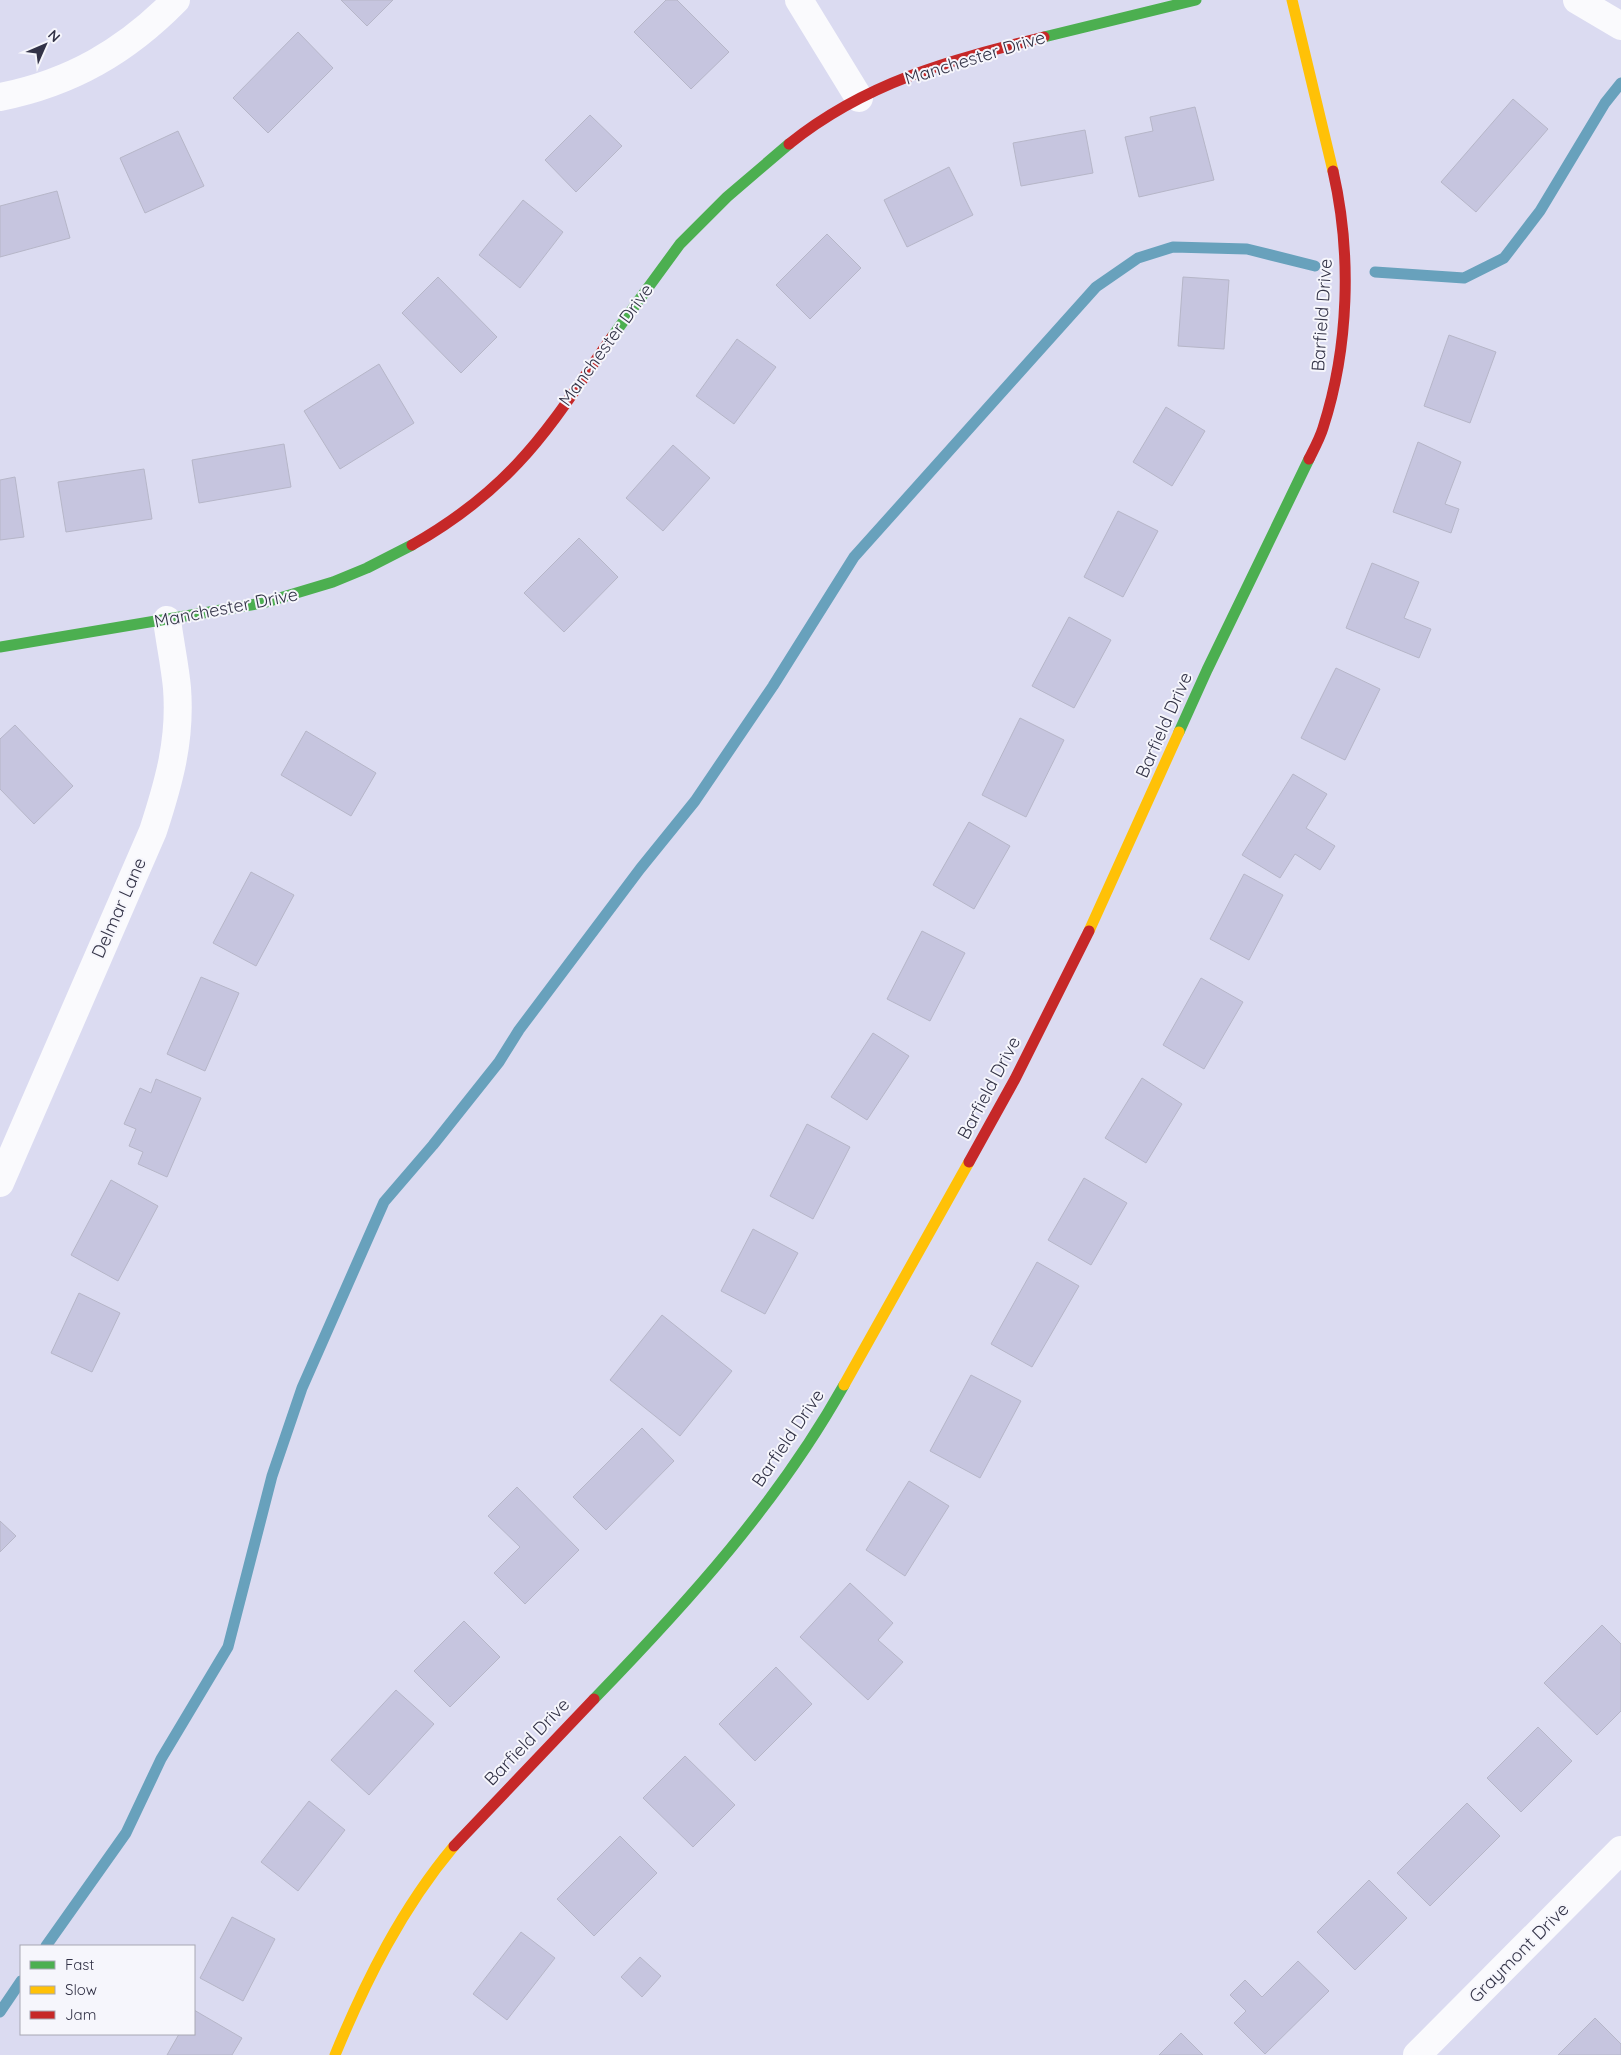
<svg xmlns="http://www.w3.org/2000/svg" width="1621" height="2055" viewBox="0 0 1621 2055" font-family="Quicksand,sans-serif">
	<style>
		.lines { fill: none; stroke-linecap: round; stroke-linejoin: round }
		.stream { stroke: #68a1bc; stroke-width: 11 }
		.building { fill: #c6c5df; stroke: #b6b6c8 }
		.street { stroke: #fafafd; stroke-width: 28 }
		.fast { stroke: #4caf50; stroke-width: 11 }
		.slow { stroke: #ffc107; stroke-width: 11 }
		.jam { stroke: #c62828; stroke-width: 11 }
		.labels { text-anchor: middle; stroke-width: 4; stroke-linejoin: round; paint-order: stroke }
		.street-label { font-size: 18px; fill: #333347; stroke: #f6f6fc }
	</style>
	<rect width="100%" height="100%" fill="#dbdbf1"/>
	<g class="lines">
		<path class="stream" d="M1375,272L1464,278L1504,258L1540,211L1605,103L1621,83
			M46,1946L126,1833L161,1759L228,1647L272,1476L302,1388L384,1202L433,1145L499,1062L519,1030L640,869L695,801L773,686L854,557L1096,287L1138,258L1173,247L1247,249L1315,266
			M0,2012L21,1981"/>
	</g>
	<path class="building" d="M341,0H393L367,26Z
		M666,0H677L729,52L691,89L634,32Z
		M298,32L333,68L268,133L233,98Z
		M1513,99L1548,129L1476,212L1441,182Z
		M1195,107L1214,180L1139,197L1125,137L1153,131L1150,117Z
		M590,115L622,146L576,192L545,160Z
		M1085,130L1093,173L1021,186L1013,143Z
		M178,131L204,186L145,213L120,158Z
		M949,167L973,215L907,247L884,200Z
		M57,191L70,238L0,257V206Z
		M523,200L563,232L520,288L479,255Z
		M827,234L861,268L810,319L776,285Z
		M438,277L497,337L461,373L402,313Z
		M1183,277L1229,280L1224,349L1178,346Z
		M1449,335L1496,352L1470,423L1424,406Z
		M737,339L776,367L734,424L696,396Z
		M379,364L414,423L340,469L304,411Z
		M1166,407L1205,431L1172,486L1133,462Z
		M1418,442L1461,462L1445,504L1459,509L1451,533L1393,512Z
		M284,444L291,487L199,503L192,460Z
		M673,445L710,478L663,531L626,498Z
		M144,469L152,519L66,532L58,482Z
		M15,477L24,537L0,540V480Z
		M1118,511L1158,531L1123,597L1084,577Z
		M579,538L618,577L564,632L524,593Z
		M1372,563L1419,582L1404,618L1431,629L1419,658L1346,628Z
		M1069,617L1111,640L1074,708L1032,686Z
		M1336,668L1380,689L1345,760L1301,738Z
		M1020,718L1064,740L1026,817L982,795Z
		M15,725L73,786L34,824L0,789V739Z
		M306,731L376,773L351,816L281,775Z
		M1293,774L1327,794L1306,828L1335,846L1320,870L1295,854L1280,878L1242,855Z
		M969,822L1010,846L974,909L933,885Z
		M251,872L294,895L256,966L213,943Z
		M1244,874L1283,895L1249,960L1210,939Z
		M922,931L965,953L930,1021L887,999Z
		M201,977L239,993L205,1071L167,1054Z
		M1201,978L1243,1002L1204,1069L1163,1045Z
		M873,1033L909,1056L867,1120L831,1097Z
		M1142,1078L1182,1104L1146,1163L1105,1138Z
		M156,1079L201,1098L167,1177L138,1164L143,1152L129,1146L136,1129L124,1124L140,1088L151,1093Z
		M807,1124L850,1147L813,1219L770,1196Z
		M1084,1178L1127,1203L1091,1265L1048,1240Z
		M111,1180L158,1206L118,1281L71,1255Z
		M753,1229L798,1253L765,1314L721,1291Z
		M1037,1262L1079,1286L1032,1367L991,1344Z
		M79,1293L120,1313L92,1372L51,1353Z
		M662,1315L732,1371L680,1436L610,1380Z
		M971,1375L1021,1401L980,1478L930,1451Z
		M642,1428L674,1461L606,1530L573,1497Z
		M909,1481L949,1506L905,1576L866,1550Z
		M517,1487L579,1550L525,1604L494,1573L520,1547L488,1516Z
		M0,1521L16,1536L0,1552Z
		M850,1583L893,1623L878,1640L903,1662L868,1700L800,1637Z
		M464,1621L500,1657L450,1707L414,1671Z
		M1602,1625L1621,1644V1711L1597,1735L1544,1683Z
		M776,1667L812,1704L755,1761L719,1724Z
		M396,1690L434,1724L369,1795L331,1760Z
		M1538,1727L1572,1761L1521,1812L1487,1778Z
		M685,1756L735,1805L693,1847L643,1798Z
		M309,1801L345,1830L298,1891L261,1862Z
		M1467,1803L1500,1836L1430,1906L1397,1873Z
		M620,1836L657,1873L594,1936L557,1899Z
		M1369,1880L1407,1918L1355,1970L1317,1932Z
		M232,1917L275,1939L243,2001L200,1978Z
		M521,1932L555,1958L507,2020L473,1994Z
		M640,1957L661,1976L642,1997L621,1977Z
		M1298,1961L1329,1991L1265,2054L1234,2023L1246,2011L1230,1995L1245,1980L1262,1997Z
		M194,2010L242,2038L232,2055H167L179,2034H194Z
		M1595,2018L1621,2044V2055H1558Z
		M1181,2033L1203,2055H1159Z"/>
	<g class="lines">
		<path class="street" d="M799,0L859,98
			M1577,0L1621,26
			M0,97C71,83 126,51 176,0
			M0,1183L153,831C169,782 181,740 177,688C175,666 170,643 167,620
			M1417,2055L1621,1850"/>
		<path class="fast" d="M1044,37L1196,0
			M612,337L680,244L727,197L789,144
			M0,647L263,603L333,582L367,568L412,545
			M1179,732L1207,670L1309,459
			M594,1699C687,1603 778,1503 844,1385"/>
		<path class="slow" d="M1292,0L1333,171
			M1089,931L1179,732
			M844,1385L969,1162
			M335,2055C366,1980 402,1908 454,1846"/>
		<path class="jam" d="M789,144C866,82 950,60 1044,37
			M1309,459C1314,449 1320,438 1323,428C1349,347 1352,254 1333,171
			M412,545C451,523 487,496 518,463C554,425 582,379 612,337
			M969,1162L1015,1079L1089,931
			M454,1846L594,1699"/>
	</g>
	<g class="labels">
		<g class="street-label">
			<text transform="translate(975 58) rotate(-17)" y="6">Manchester Drive</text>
			<text transform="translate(1322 315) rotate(-86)" y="6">Barfield Drive</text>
			<text transform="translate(606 345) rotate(-54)" y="6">Manchester Drive</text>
			<text transform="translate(226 608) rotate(-11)" y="6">Manchester Drive</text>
			<text transform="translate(1164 725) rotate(-66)" y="6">Barfield Drive</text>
			<text transform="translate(119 908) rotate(-66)" y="6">Delmar Lane</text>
			<text transform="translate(989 1088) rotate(-62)" y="6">Barfield Drive</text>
			<text transform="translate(788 1438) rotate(-56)" y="6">Barfield Drive</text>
			<text transform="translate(527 1742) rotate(-46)" y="6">Barfield Drive</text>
			<text transform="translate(1519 1953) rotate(-45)" y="6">Graymont Drive</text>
		</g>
	</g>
	<rect x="20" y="1945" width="175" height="90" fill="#f6f6fc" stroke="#a8a8b4"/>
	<rect x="30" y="1961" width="25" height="8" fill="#4caf50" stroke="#a8a8b4"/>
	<text x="65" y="1970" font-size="15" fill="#333347">Fast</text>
	<rect x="30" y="1986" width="25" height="8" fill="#ffc107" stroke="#a8a8b4"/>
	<text x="65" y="1995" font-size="15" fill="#333347">Slow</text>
	<rect x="30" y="2011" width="25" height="8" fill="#c62828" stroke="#a8a8b4"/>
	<text x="65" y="2020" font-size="15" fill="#333347">Jam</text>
	<g transform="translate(45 45) rotate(45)" stroke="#f6f6fc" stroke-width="4" paint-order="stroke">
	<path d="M0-4L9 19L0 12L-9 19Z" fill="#333347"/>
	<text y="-8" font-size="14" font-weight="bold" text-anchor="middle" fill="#333347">N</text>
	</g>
</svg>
